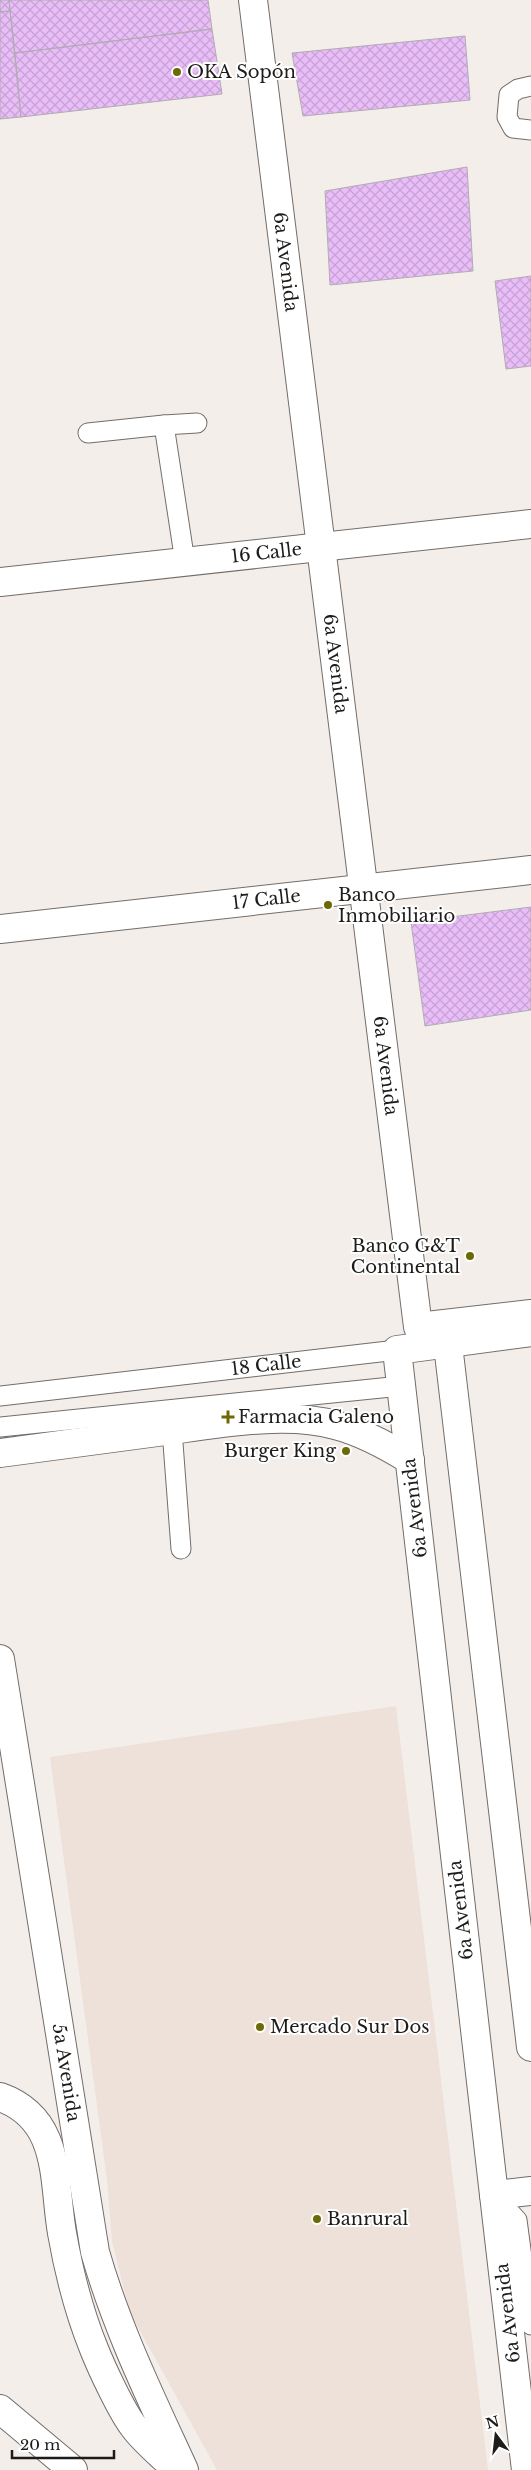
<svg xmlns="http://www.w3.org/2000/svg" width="531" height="2470" viewBox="0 0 531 2470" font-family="'Libre Baskerville',serif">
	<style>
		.built { fill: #eee1d9 }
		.building { fill: url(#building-cross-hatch); stroke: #b0acb1 }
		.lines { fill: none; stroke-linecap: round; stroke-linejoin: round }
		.lane-casing { stroke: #726d6a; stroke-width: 21 }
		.street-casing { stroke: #726d6a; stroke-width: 30 }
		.primary-casing { stroke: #726d6a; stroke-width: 30 }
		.lane { stroke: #fff; stroke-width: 19 }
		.street { stroke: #fff; stroke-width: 28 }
		.primary { stroke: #fff; stroke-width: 28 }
		.poi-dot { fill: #6d6a05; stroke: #fff; stroke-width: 2 }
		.labels { text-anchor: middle; stroke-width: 4; stroke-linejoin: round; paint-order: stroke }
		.poi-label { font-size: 18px; fill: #1d1c1a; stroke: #fff; text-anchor: start }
		.street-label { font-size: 18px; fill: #1d1c1a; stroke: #fff }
	</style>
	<defs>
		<pattern id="building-cross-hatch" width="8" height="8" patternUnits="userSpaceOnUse" patternTransform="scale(1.25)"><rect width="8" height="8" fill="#e9bdf8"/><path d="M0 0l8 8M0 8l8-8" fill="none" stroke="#c7a2d4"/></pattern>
	</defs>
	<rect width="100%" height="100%" fill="#f4eeea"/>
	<path class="built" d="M396,1706L488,2470H217L130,2313L112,2241L107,2180L50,1757Z"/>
	<path class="building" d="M0,0H9L10,11L0,12Z
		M9,0H208L212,29L15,53Z
		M10,11L21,117L0,119V12Z
		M212,29L222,94L21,117L15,53Z
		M465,36L470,100L303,116L292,53Z
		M467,167L473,271L330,285L325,191Z
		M531,276V366L506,369L495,281Z
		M531,907V1010L425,1026L411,922Z"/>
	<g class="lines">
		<defs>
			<g id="lane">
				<path d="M531,86L518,89L509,95L507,117L513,128L531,130"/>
				<path d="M164,425L197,423"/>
				<path d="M88,433L164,425L185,562"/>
				<path id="s1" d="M0,1396L397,1350"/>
				<path d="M0,1427L401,1386"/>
				<path d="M172,1430L181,1549"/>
				<path d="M494,2195L517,2220L531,2325"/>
			</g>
			<g id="street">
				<path id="s2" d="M253,0L418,1327L531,1314"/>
				<path id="s3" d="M0,582L531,524"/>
				<path d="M448,1345L531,2047"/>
				<path d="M0,1453C55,1446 110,1438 165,1431C215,1424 286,1411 335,1425C362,1432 386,1445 410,1460"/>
				<path d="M494,2195L397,1350L531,1332"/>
			</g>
			<g id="primary">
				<path id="s4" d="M0,929L531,870"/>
				<path id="s5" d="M0,1659L95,2252C117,2329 151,2398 184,2470"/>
				<path d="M0,2097C62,2119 53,2181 62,2233C69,2273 79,2312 94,2349C102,2369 122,2412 134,2427C146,2443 163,2456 177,2470"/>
				<path d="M0,2409L73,2470"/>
				<path d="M526,2470L494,2195L531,2191"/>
			</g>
		</defs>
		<use href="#lane" class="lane-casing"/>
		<use href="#street" class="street-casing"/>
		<use href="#primary" class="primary-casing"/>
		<use href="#lane" class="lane"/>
		<use href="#street" class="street"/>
		<use href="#primary" class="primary"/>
	</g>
	<g class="poi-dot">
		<circle cx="177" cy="72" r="5"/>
		<circle cx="328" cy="905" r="5"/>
		<circle cx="470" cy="1256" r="5"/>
		<path d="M225.5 1409.5h5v5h5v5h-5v5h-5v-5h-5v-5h5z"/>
		<circle cx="346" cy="1451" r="5"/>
		<circle cx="260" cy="2027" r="5"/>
		<circle cx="317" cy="2219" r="5"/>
	</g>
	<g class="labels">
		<g class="poi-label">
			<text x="187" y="78">OKA Sopón</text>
			<text x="338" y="901">Banco<tspan x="338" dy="21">Inmobiliario</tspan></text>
			<text x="460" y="1252" text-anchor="end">Banco G&amp;T<tspan x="460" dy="21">Continental</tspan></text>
			<text x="238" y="1423">Farmacia Galeno</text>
			<text x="336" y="1457" text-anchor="end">Burger King</text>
			<text x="270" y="2033">Mercado Sur Dos</text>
			<text x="327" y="2225">Banrural</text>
		</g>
		<g class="street-label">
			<text dy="6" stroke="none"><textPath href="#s2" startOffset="264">6a Avenida</textPath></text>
			<text dy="6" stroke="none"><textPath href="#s3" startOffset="268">16 Calle</textPath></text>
			<text dy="6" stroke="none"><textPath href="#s2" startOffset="669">6a Avenida</textPath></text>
			<text dy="6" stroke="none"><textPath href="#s4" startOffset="268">17 Calle</textPath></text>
			<text dy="6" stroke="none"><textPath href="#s2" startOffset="1074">6a Avenida</textPath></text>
			<text dy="6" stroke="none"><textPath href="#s1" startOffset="268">18 Calle</textPath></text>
			<text transform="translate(415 1508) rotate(-97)" y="6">6a Avenida</text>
			<text transform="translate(461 1910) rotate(-97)" y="6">6a Avenida</text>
			<text dy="6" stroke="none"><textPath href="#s5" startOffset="419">5a Avenida</textPath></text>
			<text transform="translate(508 2313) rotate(-97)" y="6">6a Avenida</text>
		</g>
	</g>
	<g transform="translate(496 2435) rotate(345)" stroke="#ffffff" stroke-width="4" paint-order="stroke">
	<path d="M0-4L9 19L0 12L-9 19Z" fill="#1d1c1a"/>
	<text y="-8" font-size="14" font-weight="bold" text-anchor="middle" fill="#1d1c1a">N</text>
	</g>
	<path d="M12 2450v8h102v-8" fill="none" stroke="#1d1c1a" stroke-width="2.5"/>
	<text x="20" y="2450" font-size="15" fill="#1d1c1a" stroke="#ffffff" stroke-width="4" paint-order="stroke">20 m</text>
</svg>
